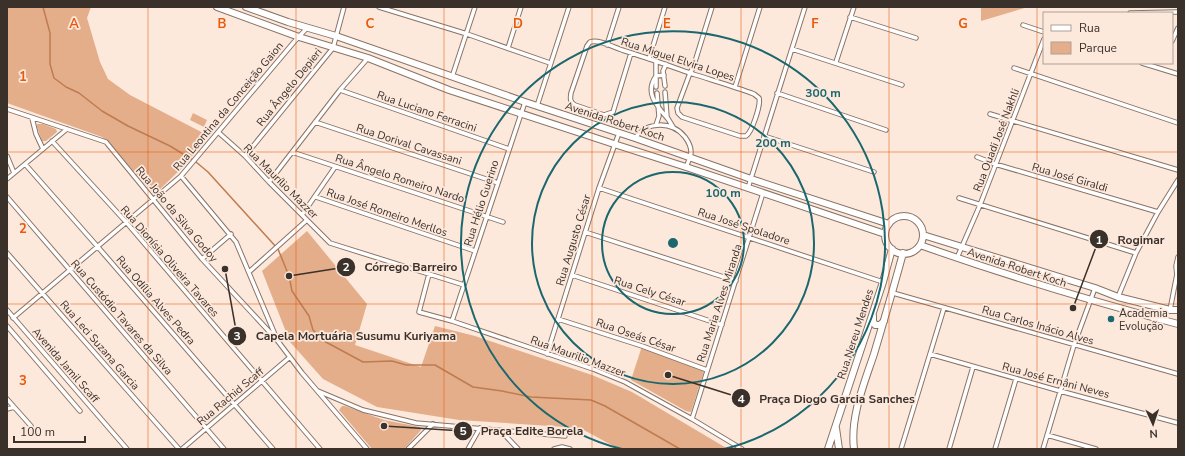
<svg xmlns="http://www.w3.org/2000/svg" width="1185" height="456" viewBox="0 0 1185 456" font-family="'Nunito Sans',sans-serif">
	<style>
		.green { fill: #e4ae8b }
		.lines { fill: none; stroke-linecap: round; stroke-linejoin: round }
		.stream { stroke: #be7c4f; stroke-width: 1.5 }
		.street-casing { stroke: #897365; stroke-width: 5.5 }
		.primary-casing { stroke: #897365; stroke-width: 8 }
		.street { stroke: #fff; stroke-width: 3.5 }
		.primary { stroke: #fff; stroke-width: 6 }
		.grid { fill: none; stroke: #e8590c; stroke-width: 1; stroke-opacity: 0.55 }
		.ring { fill: none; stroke: #1a676e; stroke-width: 2 }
		.poi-dot { fill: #1a676e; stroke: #fde8dc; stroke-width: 1.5 }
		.labels { text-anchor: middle; stroke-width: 3.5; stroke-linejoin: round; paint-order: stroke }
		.street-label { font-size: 11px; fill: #3a312b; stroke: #fde8dc }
		.poi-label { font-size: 11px; fill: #3a312b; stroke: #fde8dc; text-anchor: start }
		.grid-label { font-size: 13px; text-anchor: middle; font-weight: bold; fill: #e8590c; stroke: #fde8dc; stroke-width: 3.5; stroke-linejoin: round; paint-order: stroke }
		.centre { fill: #1a676e; stroke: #fde8dc; stroke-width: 2 }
		.ring-label { font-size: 12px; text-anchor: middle; font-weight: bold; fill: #1a676e; stroke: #fde8dc; stroke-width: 3.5; stroke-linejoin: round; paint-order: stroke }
		.leader { fill: none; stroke: #3a312b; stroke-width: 1.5 }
		.callout-dot { fill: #3a312b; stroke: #fde8dc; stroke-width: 1.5 }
		.mark-label { font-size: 12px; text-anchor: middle; font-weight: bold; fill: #fff }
		.callout-label { font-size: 12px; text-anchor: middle; font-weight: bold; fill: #3a312b; stroke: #fde8dc; stroke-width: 3.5; stroke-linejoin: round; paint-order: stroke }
	</style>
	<rect width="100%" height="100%" fill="#fde8dc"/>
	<path class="green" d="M7,7H91L87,18L100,62L108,79L130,95L209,136L185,165L157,192H152L108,142L102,137L7,103Z
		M981,7H1028L981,21Z
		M193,113L207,120L204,127L190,120Z
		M37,124H43L56,129L57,132L46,141H42L37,127Z
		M307,231L367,304L355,345L421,367L435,326L475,336L592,375L632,392L728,449H619L580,428L459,420L377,407L323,379L290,342L262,271Z
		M642,346L704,371L691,412L686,411L631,380Z
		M342,406H345L384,420L420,427L421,430L404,449H372L339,410Z"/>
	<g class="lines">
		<path class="stream" d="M43,7L50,33V64L54,78L66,87L79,93L102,111L128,126L170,146L196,162L208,172L278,249L289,276L292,291L309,316L313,330L324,341L363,362L392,361L406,365H435L473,387L502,391L531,397L591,400L605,406L680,449"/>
		<defs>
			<path id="street" d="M379,7L467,34L550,63
				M1130,13L1178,12
				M850,17L916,38
				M1023,25L1044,32
				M1172,41L1178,28
				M607,45L619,7
				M508,48L521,7
				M792,49L902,85
				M631,53L613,112L604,115L575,105C570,102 570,99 571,93L587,46L590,42C599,39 613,47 622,50C645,57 667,65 690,73C711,80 733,86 754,94L759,98C761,105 752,132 746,136H740L682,117L678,113L677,108L690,73L693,68L712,7
				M649,59L665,7
				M656,61V87
				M836,62L854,7
				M1142,63L1178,74
				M1014,68L1178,123
				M664,75L656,76C644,93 657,106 668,119
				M452,77L475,7
				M665,86L663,71L666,64
				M735,87L760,7
				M340,90L509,149
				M665,92L667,117L673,127
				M777,93L886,130
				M537,106L569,7
				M7,109L106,142L202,259L277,340L302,373L367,449
				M990,114L1178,170
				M32,118L36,134L43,149
				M315,122L498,183
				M656,125L659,116L657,93
				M218,132L245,156L269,182L330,243L464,285
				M764,136L874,172
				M635,138C647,121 672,121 685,137C688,141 691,146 691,152C691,157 688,162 686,167
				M52,141L126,222L320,449
				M292,152L503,222
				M7,156L14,173
				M245,156L333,48L344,7
				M977,157L995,164L1158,212
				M25,164L97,246L273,449
				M181,176L236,242L276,337
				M7,179L67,129
				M269,182L340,90L368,58
				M599,188L883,282
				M748,188L805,7
				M7,197L224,449
				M316,197L475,251
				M959,198L1136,253
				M302,215L335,167
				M585,232L736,281
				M7,253L179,449
				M957,258L980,205L1044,39
				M202,259L231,234
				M249,272L307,220
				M429,274L419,312L452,321L593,369L625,382L692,419L742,449
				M572,275L722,325
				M1177,276L1176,266L1178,257
				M893,293L1178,374
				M1118,297L1136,253L1158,212L1178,180
				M7,310L127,449
				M1170,310L1177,274H1178
				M13,318L181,176L294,42L307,28
				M558,319L642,346L707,370
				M452,321L525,102
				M7,326L80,411
				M547,354L599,188L619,133
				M930,354L1060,391L1178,423
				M318,391L363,410L416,423L565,436
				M7,399L31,426
				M7,409L14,407
				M692,419L763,193
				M501,431L518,449
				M1047,435L1096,449
				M182,449L290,357
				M408,449L433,424
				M468,449L480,428
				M554,449L562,447L570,449
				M901,449L944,308
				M949,449L973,367
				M995,449L1016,379
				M1043,449L1074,345L1095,288"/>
			<path id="primary" d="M217,7L299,37L368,58L449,90L614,144L686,167L885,234
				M246,7L288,22L336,36L525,102L635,138L751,179L889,224
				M885 235a19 19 0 1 1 38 0a19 19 0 1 1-38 0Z
				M923,235L1095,288L1118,297L1170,310H1178
				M920,245C1005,275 1091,301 1178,324
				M873,316V321L875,325H880L884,321
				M836,428L839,449
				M828,449L883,282L892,249
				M854,449C850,417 864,384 874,354C884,320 894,287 903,253"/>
		</defs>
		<use href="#street" class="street-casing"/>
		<use href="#primary" class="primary-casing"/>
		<use href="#street" class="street"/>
		<use href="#primary" class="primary"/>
	</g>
	<path class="grid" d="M148,7V449M296,7V449M444,7V449M592,7V449M741,7V449M889,7V449M1037,7V449M7,152H1178M7,304H1178"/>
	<g class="ring">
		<circle cx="673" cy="243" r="71"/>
		<circle cx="673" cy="243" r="141"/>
		<path d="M622 449A212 212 0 1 1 724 449"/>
	</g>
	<circle class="poi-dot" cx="1111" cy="319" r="4"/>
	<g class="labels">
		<g class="street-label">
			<text transform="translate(678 59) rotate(18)" y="4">Rua Miguel Elvira Lopes</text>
			<text transform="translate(289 87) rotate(-51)" y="4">Rua Ângelo Depieri</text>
			<text transform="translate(228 106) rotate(-50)" y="4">Rua Leontina da Conceição Gaion</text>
			<text transform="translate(427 111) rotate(19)" y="4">Rua Luciano Ferracini</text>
			<text transform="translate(615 121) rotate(18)" y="4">Avenida Robert Koch</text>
			<text transform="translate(996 140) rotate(-69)" y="4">Rua Ouadi José Nakhli</text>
			<text transform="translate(409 144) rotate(18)" y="4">Rua Dorival Cavassani</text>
			<text transform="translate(1070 177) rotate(16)" y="4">Rua José Giraldi</text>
			<text transform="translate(400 178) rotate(18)" y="4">Rua Ângelo Romeiro Nardo</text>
			<text transform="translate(281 181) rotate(45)" y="4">Rua Maurílio Mazzer</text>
			<text transform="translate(481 203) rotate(-72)" y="4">Rua Hélio Guerino</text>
			<text transform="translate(387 212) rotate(19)" y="4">Rua José Romeiro Merllos</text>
			<text transform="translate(177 214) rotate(50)" y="4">Rua João da Silva Godoy</text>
			<text transform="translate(744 226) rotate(18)" y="4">Rua José Spoladore</text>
			<text transform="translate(573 240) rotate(-73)" y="4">Rua Augusto César</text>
			<text transform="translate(170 261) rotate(49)" y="4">Rua Dionísia Oliveira Tavares</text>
			<text transform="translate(1017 267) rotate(18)" y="4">Avenida Robert Koch</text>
			<text transform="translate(650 291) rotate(18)" y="4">Rua Cely César</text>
			<text transform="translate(156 300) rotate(49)" y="4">Rua Odília Alves Pedra</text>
			<text transform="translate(719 303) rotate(-72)" y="4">Rua Maria Alves Miranda</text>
			<text transform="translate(122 317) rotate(49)" y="4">Rua Custódio Tavares da Silva</text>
			<text transform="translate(1038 325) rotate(16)" y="4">Rua Carlos Inácio Alves</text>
			<text transform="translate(855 334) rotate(-72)" y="4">Rua Nereu Mendes</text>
			<text transform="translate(636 335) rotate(19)" y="4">Rua Oseás César</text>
			<text transform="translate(100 345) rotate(49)" y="4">Rua Leci Suzana Garcia</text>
			<text transform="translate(578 356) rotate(20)" y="4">Rua Maurilio Mazzer</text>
			<text transform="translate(66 365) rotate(49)" y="4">Avenida Jamil Scaff</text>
			<text transform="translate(1056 380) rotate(15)" y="4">Rua José Ernâni Neves</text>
			<text transform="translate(230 396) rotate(-40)" y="4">Rua Rachid Scaff</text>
		</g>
		<g class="poi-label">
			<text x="1119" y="317">Academia<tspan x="1119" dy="13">Evolução</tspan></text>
		</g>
	</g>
	<g class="grid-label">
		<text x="74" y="28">A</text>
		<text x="222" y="28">B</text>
		<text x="370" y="28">C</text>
		<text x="518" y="28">D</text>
		<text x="667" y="28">E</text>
		<text x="815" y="28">F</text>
		<text x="963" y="28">G</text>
		<text x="23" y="81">1</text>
		<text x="23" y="233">2</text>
		<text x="23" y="385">3</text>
	</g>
	<circle cx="673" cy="243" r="6" class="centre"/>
	<g class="ring-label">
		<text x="823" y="97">300 m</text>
		<text x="773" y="147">200 m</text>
		<text x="723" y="197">100 m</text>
	</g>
	<path class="leader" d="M1073 308L1099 239M289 276L346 267M225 269L237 336M668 375L741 398M384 426L463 431"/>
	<g class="callout-dot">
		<circle cx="1073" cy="308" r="4"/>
		<circle cx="289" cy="276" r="4"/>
		<circle cx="225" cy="269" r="4"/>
		<circle cx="668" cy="375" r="4"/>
		<circle cx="384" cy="426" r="4"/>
		<circle cx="1099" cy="239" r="10"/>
		<circle cx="346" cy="267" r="10"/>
		<circle cx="237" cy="336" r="10"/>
		<circle cx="741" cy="398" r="10"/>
		<circle cx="463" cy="431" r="10"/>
	</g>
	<g class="mark-label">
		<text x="1099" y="244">1</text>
		<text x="346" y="271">2</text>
		<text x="237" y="340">3</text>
		<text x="741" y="403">4</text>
		<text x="463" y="435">5</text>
	</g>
	<g class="callout-label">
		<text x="1141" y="244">Rogimar</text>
		<text x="411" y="271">Córrego Barreiro</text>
		<text x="356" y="340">Capela Mortuária Susumu Kuriyama</text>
		<text x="837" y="403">Praça Diogo Garcia Sanches</text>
		<text x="532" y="435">Praça Edite Borela</text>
	</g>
	<rect width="1185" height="456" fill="none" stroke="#3a312b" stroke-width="16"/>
	<rect x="1043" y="12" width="130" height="52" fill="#fde8dc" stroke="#af9f95"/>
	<rect x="1051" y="25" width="20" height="6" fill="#ffffff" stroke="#af9f95"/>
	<text x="1079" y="32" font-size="12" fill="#3a312b">Rua</text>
	<rect x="1051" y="42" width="20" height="12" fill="#e4ae8b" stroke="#af9f95"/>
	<text x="1079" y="52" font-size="12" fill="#3a312b">Parque</text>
	<g transform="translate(1153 424) rotate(177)" stroke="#fde8dc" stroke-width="3" paint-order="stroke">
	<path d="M0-3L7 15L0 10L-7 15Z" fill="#3a312b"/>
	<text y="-6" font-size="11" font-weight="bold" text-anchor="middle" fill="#3a312b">N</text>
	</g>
	<path d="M14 436v6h71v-6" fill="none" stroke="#3a312b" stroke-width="2"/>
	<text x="20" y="436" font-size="12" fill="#3a312b" stroke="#fde8dc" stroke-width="3" paint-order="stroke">100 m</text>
</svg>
